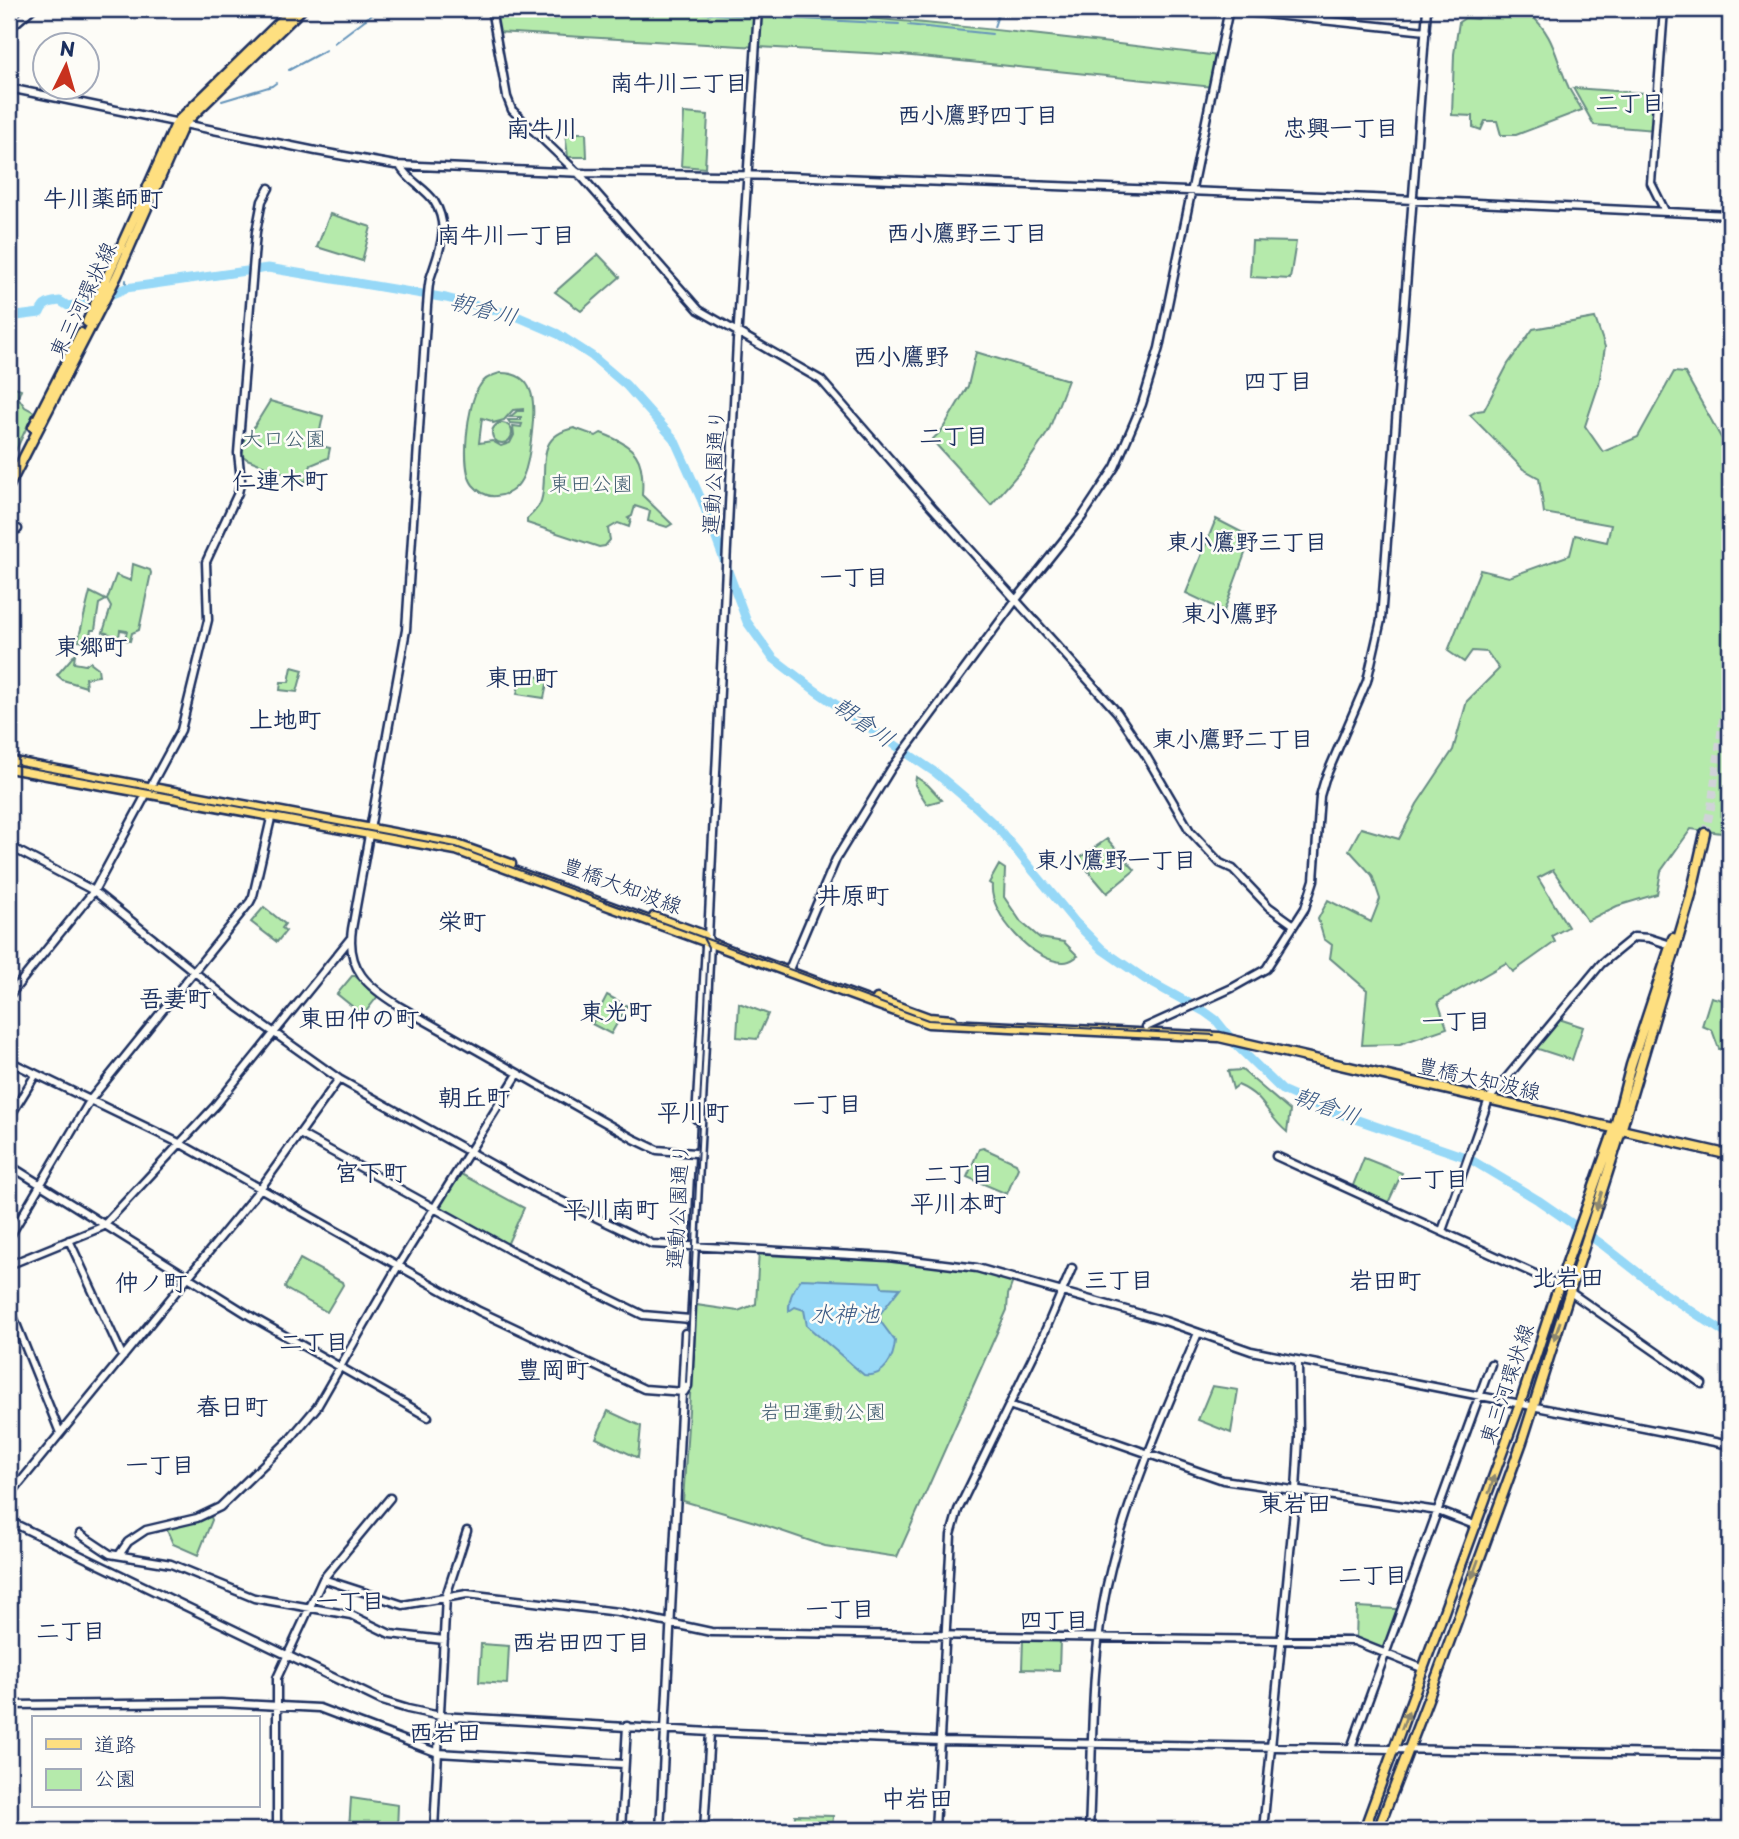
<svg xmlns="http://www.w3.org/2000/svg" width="1739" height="1839" viewBox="0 0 1739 1839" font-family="'Playpen Sans','Klee One',sans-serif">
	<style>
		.green { fill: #b5eaab; stroke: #688c84; stroke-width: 2; fill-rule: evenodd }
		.water { fill: #96d8f7; stroke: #6594ba; stroke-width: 2 }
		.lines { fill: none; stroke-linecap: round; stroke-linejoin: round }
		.stream { stroke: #6594ba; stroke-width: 2 }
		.river { stroke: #96d8f7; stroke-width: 9 }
		.major-tunnel { stroke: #d0d3d8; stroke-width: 8; stroke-dasharray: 8 4; stroke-linecap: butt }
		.minor-casing { stroke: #1b2f5e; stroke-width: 11 }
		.major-casing { stroke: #1b2f5e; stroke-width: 13 }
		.highway-casing { stroke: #1b2f5e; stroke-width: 14 }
		.minor { stroke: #fdfcf7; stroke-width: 6 }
		.major { stroke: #fedf80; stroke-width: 8 }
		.highway { stroke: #fedf80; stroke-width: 9 }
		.tram { stroke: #1b2f5e; stroke-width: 2 }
		.oneway { fill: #8c876f }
		.labels { text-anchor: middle; stroke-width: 5; stroke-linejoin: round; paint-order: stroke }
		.street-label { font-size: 21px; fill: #1b2f5e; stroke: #fdfcf7 }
		.park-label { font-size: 21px; fill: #425e71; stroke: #fdfcf7 }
		.neighbourhood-label { font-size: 23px; font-weight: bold; fill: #1b2f5e; stroke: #fdfcf7 }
		.water-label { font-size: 23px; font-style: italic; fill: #3a5984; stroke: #fdfcf7 }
		.quarter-label { font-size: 24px; font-weight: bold; fill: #1b2f5e; stroke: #fdfcf7 }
	</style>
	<rect width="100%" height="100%" fill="#fdfcf7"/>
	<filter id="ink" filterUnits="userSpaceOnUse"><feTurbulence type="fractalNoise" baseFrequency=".0143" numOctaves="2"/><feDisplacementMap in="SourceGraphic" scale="14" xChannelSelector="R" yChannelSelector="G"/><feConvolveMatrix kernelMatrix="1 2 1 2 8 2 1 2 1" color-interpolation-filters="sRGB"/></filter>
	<g filter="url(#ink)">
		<path class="green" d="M491,9C553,9 616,8 678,9C858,12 1040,34 1219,56L1213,87L902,55L495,32Z
			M1490,9H1505L1519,17L1529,13C1555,36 1555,57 1568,86C1571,94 1578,102 1582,110L1516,135H1501L1497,121H1485L1481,130L1473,127V116L1452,115L1454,54L1459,22L1465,18L1477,19Z
			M1573,88L1658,94L1655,130L1594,125Z
			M684,113L708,115L705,168L681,166Z
			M565,133H586L587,157H568Z
			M330,214L371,227L362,261L317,247Z
			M1252,241L1296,242L1290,279L1250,277Z
			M598,254L620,277L581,311L555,292Z
			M1595,318L1605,347L1599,384L1585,426L1603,452L1638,437L1674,372L1685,373L1724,443H1730V834L1691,829L1661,871L1657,894L1617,906L1587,921L1553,870L1538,878L1568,927L1552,936L1555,942L1513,972L1506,963L1438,1002L1447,1028L1400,1044L1362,1045L1367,990L1330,958L1332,945L1324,939L1318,919L1328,900L1371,922L1380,899L1372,875L1349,850L1361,828L1399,839L1417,804L1453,750L1467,701L1499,669L1487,652L1472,651L1464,662L1448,651L1480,570L1509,577L1570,555L1575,535L1607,542L1611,525L1544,513L1539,478L1523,469L1470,415L1477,411L1484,410L1508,364L1533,329Z
			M976,352L1068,380L1048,432L1025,466L991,505L932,440L942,430L968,386Z
			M500,373C537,372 535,406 532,432C529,455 528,494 496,496C487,497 479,492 473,485C460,469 467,404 479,387C483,379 492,375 500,373ZM523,409V411H517L510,417H521V420H508L510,423L522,424L521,427L513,426L514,435L510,443L501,446L492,441L479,443L482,418L492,421L493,423L504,420L513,410Z
			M9,385L21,389L18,397L25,407L34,412L16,450L9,443V428L12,423L9,422L12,416L9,413Z
			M270,401L323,416L317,445L330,448L328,458L311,465L306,482L247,459L242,455L244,434L249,435Z
			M492 433a10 10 0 1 1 20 0a10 10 0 1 1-20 0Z
			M574,428L596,436L601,433C636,446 645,457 642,495L672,524L667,527L648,521L650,511L635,506L632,516L628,518L631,520L629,527L618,523L608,529L610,540L605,546L599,547L527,523V519C532,514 539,508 541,501C550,473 531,437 574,428Z
			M1216,519L1251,537L1224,611L1186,593Z
			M133,564L150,570L151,573L139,630L132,633L130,641L125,640L127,631L120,630L119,637L103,632L111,607L107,600L116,575L131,581Z
			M90,592L106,600L99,604L95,630H91L89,639L86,638L85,642L78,641Z
			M75,654L74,663L85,665L90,662L98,668L99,676L85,678L86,687L63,680L57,675Z
			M292,667L303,670L297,692L280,690L281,682H289Z
			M522,671L548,680L544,698L517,694Z
			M916,777L928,785L942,800L927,804L915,785Z
			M1107,839L1135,870L1107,893L1078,859Z
			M999,865L1005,869L1004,897L1021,922L1040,938L1064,942L1078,956C1073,959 1070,962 1064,962C1034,963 989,914 992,885L989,883Z
			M264,907L285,924L282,928L286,931L277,942L251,922Z
			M352,976H355L378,996L363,1015L337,994Z
			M607,995L627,1006L611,1034L592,1024Z
			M1711,997L1723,1000L1730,1023V1049H1719L1712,1030L1702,1026Z
			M739,1003L768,1014L757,1039L737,1037Z
			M1556,1018L1583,1027L1572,1060L1532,1047Z
			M1242,1070L1290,1111L1287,1132C1266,1115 1266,1097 1238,1085L1233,1089L1228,1071Z
			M983,1148L1016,1163L1018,1168L1007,1194L967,1177L979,1149Z
			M1364,1158L1402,1173L1388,1203L1352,1188Z
			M459,1173L524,1208L507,1245L439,1208Z
			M759,1250L937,1262L1014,1278L1008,1295L1007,1310L897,1557L825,1546L755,1522L683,1501L696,1305L738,1311L756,1304Z
			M300,1259L342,1282L343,1285L327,1312L286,1289L285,1287Z
			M1212,1386L1238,1390L1231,1433L1198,1420Z
			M608,1411L641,1426L638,1458L596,1438Z
			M211,1517L212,1520L198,1555L173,1544L166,1528Z
			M1357,1607L1396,1609L1398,1611L1383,1651L1356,1640Z
			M1023,1639L1060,1640L1059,1670L1022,1669Z
			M481,1644L509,1646L507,1684L479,1682Z
			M351,1798L398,1805L397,1830H349Z
			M795,1815L833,1816L832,1830H794Z"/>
		<path class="water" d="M801,1279L880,1282L882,1287L900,1288L880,1314L881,1322L895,1341C894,1358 884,1378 864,1375L807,1326L804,1310L795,1307L789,1311C788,1299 794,1288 801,1279Z"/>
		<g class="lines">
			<path class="stream" d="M625,9L641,10
				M652,10L750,16
				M766,17L899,24
				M908,25L992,34
				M994,27L1000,9
				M334,43L379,9
				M289,70L326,50
				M222,101L272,86L276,83
				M126,288V280"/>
			<path class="river" d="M9,317L40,313C43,303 51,302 60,301L68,306L96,301L126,288L268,268L446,298L514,315L558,334L592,356L626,385L674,439L702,501L747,622L773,658L816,691L936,773L976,807L997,827L1076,923L1103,950L1145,979L1205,1012L1216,1020L1236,1045L1282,1090L1323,1108L1468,1158L1538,1200L1603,1245L1664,1293L1730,1336"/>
			<path class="major-tunnel" d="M1705,833L1711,808L1730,666"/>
			<defs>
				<path id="minor" d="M491,9L507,97L512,110L583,178L699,310L821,380L929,504L1117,712L1145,754L1190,831L1220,863L1233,869L1269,907L1294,925
					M1218,9L1426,31
					M1664,9L1651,183L1665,211
					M9,29L32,9
					M9,88L316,151L395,165L585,173L787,176L1372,198L1730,215
					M400,166C408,181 424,187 434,201C451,228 439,251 430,279C428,287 428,297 427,306L406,630L352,929C346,969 368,987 399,1006L634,1139L657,1150L695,1153
					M9,527L18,529
					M9,846L94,891L238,1007L339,1079L536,1189L652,1244L888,1257L977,1268L1165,1321L1251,1351L1730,1445
					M788,972L836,859L891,769L1015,601L1082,517L1115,467L1142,404L1159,348L1229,9
					M9,996L94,891L181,730L208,620L206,562L238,493L241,480L238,453L256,232L262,201L269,188
					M1146,1027L1232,988L1266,969L1305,908L1314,880L1320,796L1325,779L1367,681L1381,620L1427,9
					M9,1061L181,1144L479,1311L644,1389L684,1392
					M9,1118L36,1074
					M696,1119L706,945
					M300,1134L510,1250L643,1315L690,1319
					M1276,1156L1559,1285
					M9,1165L252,1317L428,1417
					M1442,1231L1489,1099L1601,964L1634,937L1649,938L1674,946
					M9,1238L91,1099L250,902L253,896L272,814
					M69,1240L123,1357
					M9,1265L102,1227L215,1106L350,939
					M1570,1292L1702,1384
					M9,1306L60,1433
					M684,1392L688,1386L710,943L708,937L737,341L758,9
					M1009,1405L1223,1480L1438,1511L1477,1526
					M9,1496L260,1189L339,1079
					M9,1521L382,1701L408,1709L440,1716L710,1732L940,1741L1730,1755
					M80,1534L110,1554L171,1564L254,1598L351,1615L390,1634L444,1640
					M119,1555L128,1542L146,1530L197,1518L220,1507L290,1439L317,1407L398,1266L518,1074
					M323,1579L403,1605L467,1594L618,1612L711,1632L1354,1641L1424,1669
					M9,1705L221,1703L319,1708L438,1753L624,1764
					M1351,1748L1491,1364
					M277,1830V1678L323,1579L390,1498
					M434,1830L446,1596L467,1531
					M621,1830L627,1726
					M660,1830L685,1333
					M704,1830L710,1732
					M935,1830L951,1535L958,1510L1042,1338L1072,1268
					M1089,1830C1093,1751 1090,1663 1107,1585C1126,1498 1164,1415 1198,1333
					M1263,1830L1296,1490L1299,1438L1298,1362"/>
				<path id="major" d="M87,322L177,122L293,9
					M33,427L81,333
					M9,486L117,276L184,124L302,9
					M9,761L457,845L511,864
					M9,768L456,850L928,1023L1219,1037L1730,1155
					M654,917L704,935
					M877,999L929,1018L952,1020
					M1364,1830L1520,1404L1559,1285L1614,1130L1631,1065L1673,938
					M1378,1830L1438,1673L1522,1442L1621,1131L1690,899L1705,833"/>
				<path id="highway" d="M9,1824L11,1830"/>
			</defs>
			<use href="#minor" class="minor-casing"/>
			<use href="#major" class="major-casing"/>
			<use href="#highway" class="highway-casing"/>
			<use href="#minor" class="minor"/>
			<use href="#major" class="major"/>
			<use href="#highway" class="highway"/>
			<path class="tram" d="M9,764L456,847L928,1020L1214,1035
				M686,1383L708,947L703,938"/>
		</g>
		<defs><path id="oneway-solid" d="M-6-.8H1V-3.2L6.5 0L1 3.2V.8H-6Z" transform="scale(1.75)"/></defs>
		<g class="oneway">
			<use href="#oneway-solid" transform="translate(1599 1201) rotate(107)"/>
			<use href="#oneway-solid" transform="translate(1557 1331) rotate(108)"/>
			<use href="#oneway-solid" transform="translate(1492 1484) rotate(-71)"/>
			<use href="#oneway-solid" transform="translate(1475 1569) rotate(110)"/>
			<use href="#oneway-solid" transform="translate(1405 1720) rotate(-69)"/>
		</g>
	</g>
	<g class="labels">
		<g class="street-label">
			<text transform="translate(83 300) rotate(-64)" y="7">東三河環状線</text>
			<text transform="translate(714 472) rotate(-87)" y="7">運動公園通り</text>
			<text transform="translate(622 886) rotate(20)" y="7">豊橋大知波線</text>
			<text transform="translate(1479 1079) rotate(13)" y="7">豊橋大知波線</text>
			<text transform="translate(678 1206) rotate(-87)" y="7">運動公園通り</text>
			<text transform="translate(1507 1384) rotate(-71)" y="7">東三河環状線</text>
		</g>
		<g class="park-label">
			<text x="284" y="446">大口公園</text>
			<text x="591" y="491">東田公園</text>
			<text x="823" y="1419">岩田運動公園</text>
		</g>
		<g class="neighbourhood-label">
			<text x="679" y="91">南牛川二丁目</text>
			<text x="1630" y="111">二丁目</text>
			<text x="978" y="123">西小鷹野四丁目</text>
			<text x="1341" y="136">忠興一丁目</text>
			<text x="967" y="241">西小鷹野三丁目</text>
			<text x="506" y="243">南牛川一丁目</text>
			<text x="1278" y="389">四丁目</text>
			<text x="954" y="444">二丁目</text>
			<text x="1247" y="550">東小鷹野三丁目</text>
			<text x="854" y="585">一丁目</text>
			<text x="1233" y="747">東小鷹野二丁目</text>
			<text x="1116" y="868">東小鷹野一丁目</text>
			<text x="1456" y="1029">一丁目</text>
			<text x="827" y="1112">一丁目</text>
			<text x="959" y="1182">二丁目</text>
			<text x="1434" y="1187">一丁目</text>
			<text x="1119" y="1288">三丁目</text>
			<text x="314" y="1350">二丁目</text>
			<text x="160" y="1473">一丁目</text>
			<text x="1373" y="1583">二丁目</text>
			<text x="350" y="1609">一丁目</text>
			<text x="840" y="1617">一丁目</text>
			<text x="1054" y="1628">四丁目</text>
			<text x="71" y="1639">二丁目</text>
			<text x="581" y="1650">西岩田四丁目</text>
		</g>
		<g class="water-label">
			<text transform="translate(484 309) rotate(15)" y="8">朝倉川</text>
			<text transform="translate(864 722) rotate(35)" y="8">朝倉川</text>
			<text transform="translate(1327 1106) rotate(20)" y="8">朝倉川</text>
			<text x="845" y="1322">水神池</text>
		</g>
		<g class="quarter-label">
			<text x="542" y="137">南牛川</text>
			<text x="103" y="207">牛川薬師町</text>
			<text x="901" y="365">西小鷹野</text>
			<text x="280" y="489">仁連木町</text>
			<text x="1230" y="622">東小鷹野</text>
			<text x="91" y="655">東郷町</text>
			<text x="522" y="686">東田町</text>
			<text x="285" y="728">上地町</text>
			<text x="853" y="904">井原町</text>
			<text x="462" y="930">栄町</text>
			<text x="175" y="1007">吾妻町</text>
			<text x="616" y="1020">東光町</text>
			<text x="359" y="1027">東田仲の町</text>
			<text x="474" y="1106">朝丘町</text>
			<text x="693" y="1121">平川町</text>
			<text x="371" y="1181">宮下町</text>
			<text x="958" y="1212">平川本町</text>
			<text x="611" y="1218">平川南町</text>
			<text x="1568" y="1286">北岩田</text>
			<text x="1385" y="1289">岩田町</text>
			<text x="151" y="1291">仲ノ町</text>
			<text x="553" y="1378">豊岡町</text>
			<text x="232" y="1415">春日町</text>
			<text x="1295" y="1512">東岩田</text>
			<text x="445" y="1741">西岩田</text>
			<text x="917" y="1807">中岩田</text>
		</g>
	</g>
	<rect width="1739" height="1839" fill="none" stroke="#fdfcf7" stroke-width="35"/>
	<rect x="18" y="18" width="1704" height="1804" fill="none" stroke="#1b2f5e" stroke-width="2.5" filter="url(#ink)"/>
	<rect x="32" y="1716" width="228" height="91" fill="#fdfcf7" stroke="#a3aaba" stroke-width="2"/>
	<rect x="46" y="1739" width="35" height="10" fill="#fedf80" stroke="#a3aaba" stroke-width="2"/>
	<text x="94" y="1752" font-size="21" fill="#1b2f5e">道路</text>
	<rect x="46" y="1769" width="35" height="21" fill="#b5eaab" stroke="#a3aaba" stroke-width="2"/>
	<text x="94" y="1786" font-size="21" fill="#1b2f5e">公園</text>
	<g transform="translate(66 66) rotate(5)"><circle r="33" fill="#fdfcf7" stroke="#a3aaba" stroke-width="2"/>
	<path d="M0-5L12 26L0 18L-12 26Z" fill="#c8321e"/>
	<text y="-10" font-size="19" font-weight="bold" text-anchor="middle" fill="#1b2f5e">N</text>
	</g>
</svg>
